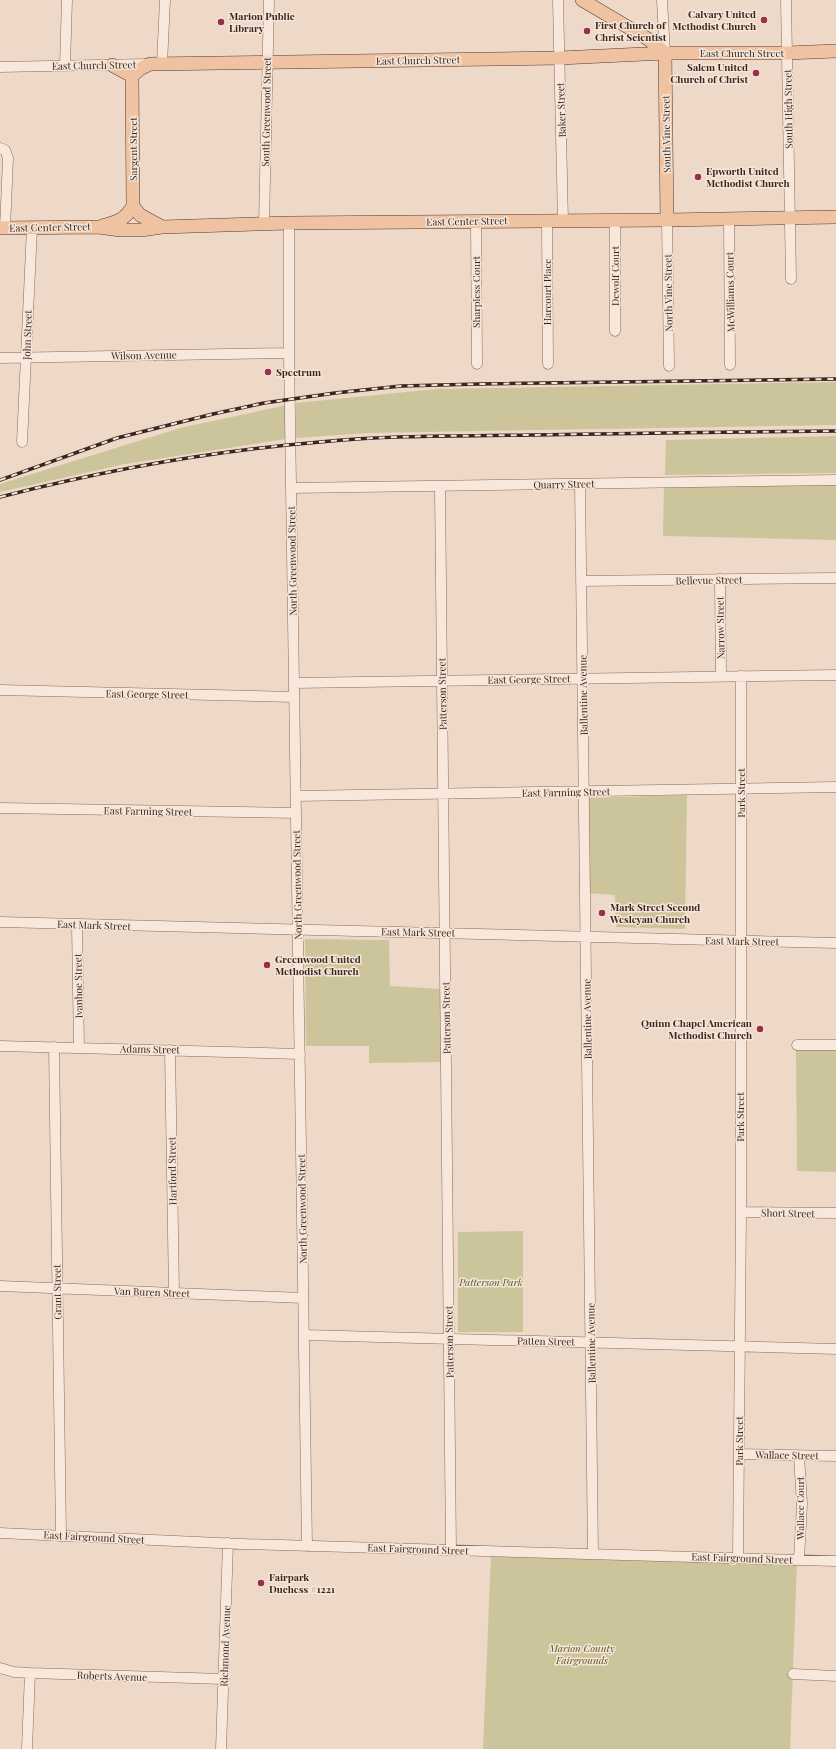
<svg xmlns="http://www.w3.org/2000/svg" width="836" height="1749" viewBox="0 0 836 1749" font-family="'Playfair Display',serif">
	<style>
		.green { fill: #ccc59b }
		.lines { fill: none; stroke-linecap: round; stroke-linejoin: round }
		.minor-casing { stroke: #89695d; stroke-width: 11 }
		.major-casing { stroke: #573931; stroke-width: 14 }
		.minor { stroke: #f8e8db; stroke-width: 10 }
		.major { stroke: #efc3a1; stroke-width: 13 }
		.rail-casing { stroke: #3a2620; stroke-width: 3.5 }
		.rail { stroke: #f5e5d7; stroke-width: 2; stroke-dasharray: 6; stroke-linecap: butt }
		.poi-dot { fill: #972e4a; stroke: #f5e5d7; stroke-width: 1.5 }
		.labels { text-anchor: middle; stroke-width: 3; stroke-linejoin: round; paint-order: stroke }
		.poi-label { font-size: 10px; font-weight: bold; fill: #3a2620; stroke: #f5e5d7; text-anchor: start }
		.street-label { font-size: 10px; fill: #3a2620; stroke: #f5e5d7 }
		.park-label { font-size: 10px; font-style: italic; fill: #565627; stroke: #f5e5d7 }
	</style>
	<rect width="100%" height="100%" fill="#eed9c8"/>
	<path class="green" d="M836,382V425L368,433L296,438V403L436,389Z
		M287,405L286,439L125,464L0,492V484L180,428Z
		M836,436V473L665,475L666,440Z
		M664,482H836V540L663,536Z
		M687,795L685,929L616,927L615,895L588,893L587,798Z
		M305,939L389,940L390,986L442,989L443,1062L369,1063V1046H306Z
		M796,1048L836,1049V1172L797,1171Z
		M523,1231V1332H458V1232Z
		M491,1556L797,1564L790,1749H483Z"/>
	<g class="lines">
		<defs>
			<path id="minor" d="M558,0L563,221
				M662,0L665,53
				M786,0L791,279
				M162,64L165,0
				M65,65L67,0
				M0,67L148,64
				M0,148L5,150L8,158L5,228
				M729,219L730,365
				M615,220V331
				M667,220L669,366
				M476,221L477,364
				M547,221L548,364
				M289,223V353L307,1546
				M264,224L269,0
				M0,358L289,353
				M22,442L32,228
				M580,484L593,1554
				M440,486L451,1550
				M291,488L836,480
				M720,579L721,676
				M581,581L836,578
				M294,683L836,675
				M0,690L294,697
				M296,796L836,787
				M0,808L296,813
				M0,922L836,943
				M77,925L79,1048
				M797,1045H836
				M0,1046L300,1054
				M54,1047L61,1536
				M170,1050L174,1293
				M741,1212L836,1213
				M0,1286L303,1298
				M304,1335L836,1349
				M739,1454L836,1456
				M0,1533L241,1544L836,1561
				M738,1558L741,1212V676
				M799,1560L802,1504L799,1456
				M0,1668L14,1672L30,1673L224,1679
				M793,1674L836,1676
				M27,1749L30,1673
				M221,1749L228,1543"/>
			<path id="major" d="M582,0L648,39L665,53
				M665,53L667,220
				M112,65L132,76
				M102,226C117,222 125,220 133,206
				M162,227L140,215L133,206L132,76L140,69L150,64L560,58L665,53H787L836,51
				M0,228L99,227L120,230H141L162,227L289,223L667,220L836,217"/>
		</defs>
		<use href="#minor" class="minor-casing"/>
		<use href="#major" class="major-casing"/>
		<use href="#minor" class="minor"/>
		<use href="#major" class="major"/>
		<defs>
			<path id="rail" d="M0,480L117,438L213,414L264,403L335,393L401,386L480,384L836,379
				M0,497C105,470 212,451 320,442C391,435 461,436 532,435C633,433 735,432 836,431"/>
		</defs>
		<use href="#rail" class="rail-casing"/>
		<use href="#rail" class="rail"/>
	</g>
	<g class="poi-dot">
		<circle cx="764" cy="20" r="4"/>
		<circle cx="221" cy="22" r="4"/>
		<circle cx="587" cy="31" r="4"/>
		<circle cx="756" cy="73" r="4"/>
		<circle cx="698" cy="177" r="4"/>
		<circle cx="268" cy="372" r="4"/>
		<circle cx="602" cy="913" r="4"/>
		<circle cx="267" cy="965" r="4"/>
		<circle cx="760" cy="1029" r="4"/>
		<circle cx="261" cy="1583" r="4"/>
	</g>
	<g class="labels">
		<g class="poi-label">
			<text x="756" y="18" text-anchor="end">Calvary United<tspan x="756" dy="12">Methodist Church</tspan></text>
			<text x="229" y="20">Marion Public<tspan x="229" dy="12">Library</tspan></text>
			<text x="595" y="29">First Church of<tspan x="595" dy="12">Christ Scientist</tspan></text>
			<text x="748" y="71" text-anchor="end">Salem United<tspan x="748" dy="12">Church of Christ</tspan></text>
			<text x="706" y="175">Epworth United<tspan x="706" dy="12">Methodist Church</tspan></text>
			<text x="276" y="376">Spectrum</text>
			<text x="610" y="911">Mark Street Second<tspan x="610" dy="12">Wesleyan Church</tspan></text>
			<text x="275" y="963">Greenwood United<tspan x="275" dy="12">Methodist Church</tspan></text>
			<text x="752" y="1027" text-anchor="end">Quinn Chapel American<tspan x="752" dy="12">Methodist Church</tspan></text>
			<text x="269" y="1581">Fairpark<tspan x="269" dy="12">Duchess #1221</tspan></text>
		</g>
		<g class="street-label">
			<text x="742" y="57">East Church Street</text>
			<text transform="translate(418 60) rotate(-1)" y="4">East Church Street</text>
			<text transform="translate(94 65) rotate(-1)" y="4">East Church Street</text>
			<text transform="translate(788 109) rotate(-91)" y="4">South High Street</text>
			<text transform="translate(561 110) rotate(-92)" y="4">Baker Street</text>
			<text transform="translate(266 112) rotate(-89)" y="4">South Greenwood Street</text>
			<text transform="translate(666 134) rotate(-91)" y="4">South Vine Street</text>
			<text transform="translate(133 149) rotate(-90)" y="4">Sargent Street</text>
			<text transform="translate(467 221) rotate(-1)" y="4">East Center Street</text>
			<text transform="translate(50 227) rotate(-1)" y="4">East Center Street</text>
			<text transform="translate(615 276) rotate(-90)" y="4">Dewolf Court</text>
			<text transform="translate(476 292) rotate(-90)" y="4">Sharpless Court</text>
			<text transform="translate(547 292) rotate(-90)" y="4">Harcourt Place</text>
			<text transform="translate(730 292) rotate(-91)" y="4">McWilliams Court</text>
			<text transform="translate(668 293) rotate(-91)" y="4">North Vine Street</text>
			<text transform="translate(27 335) rotate(-88)" y="4">John Street</text>
			<text transform="translate(144 355) rotate(-1)" y="4">Wilson Avenue</text>
			<text transform="translate(564 484) rotate(-1)" y="4">Quarry Street</text>
			<text transform="translate(292 561) rotate(-91)" y="4">North Greenwood Street</text>
			<text transform="translate(709 580) rotate(-1)" y="4">Bellevue Street</text>
			<text transform="translate(720 628) rotate(-91)" y="4">Narrow Street</text>
			<text transform="translate(529 679) rotate(-1)" y="4">East George Street</text>
			<text transform="translate(147 694) rotate(1)" y="4">East George Street</text>
			<text transform="translate(442 694) rotate(-91)" y="4">Patterson Street</text>
			<text transform="translate(583 695) rotate(-91)" y="4">Ballentine Avenue</text>
			<text transform="translate(566 792) rotate(-1)" y="4">East Farming Street</text>
			<text transform="translate(741 793) rotate(-90)" y="4">Park Street</text>
			<text transform="translate(148 811) rotate(1)" y="4">East Farming Street</text>
			<text transform="translate(297 885) rotate(-91)" y="4">North Greenwood Street</text>
			<text transform="translate(94 925) rotate(2)" y="4">East Mark Street</text>
			<text transform="translate(418 932) rotate(1)" y="4">East Mark Street</text>
			<text transform="translate(742 941) rotate(1)" y="4">East Mark Street</text>
			<text transform="translate(78 986) rotate(-91)" y="4">Ivanhoe Street</text>
			<text transform="translate(446 1018) rotate(-91)" y="4">Patterson Street</text>
			<text transform="translate(587 1019) rotate(-91)" y="4">Ballentine Avenue</text>
			<text transform="translate(150 1049) rotate(1)" y="4">Adams Street</text>
			<text transform="translate(740 1117) rotate(-90)" y="4">Park Street</text>
			<text transform="translate(172 1171) rotate(-91)" y="4">Hartford Street</text>
			<text transform="translate(302 1209) rotate(-91)" y="4">North Greenwood Street</text>
			<text transform="translate(788 1213) rotate(1)" y="4">Short Street</text>
			<text transform="translate(57 1292) rotate(-91)" y="4">Grant Street</text>
			<text transform="translate(152 1292) rotate(2)" y="4">Van Buren Street</text>
			<text transform="translate(546 1341) rotate(1)" y="4">Patten Street</text>
			<text transform="translate(449 1342) rotate(-91)" y="4">Patterson Street</text>
			<text transform="translate(591 1343) rotate(-91)" y="4">Ballentine Avenue</text>
			<text transform="translate(739 1441) rotate(-90)" y="4">Park Street</text>
			<text transform="translate(787 1455) rotate(1)" y="4">Wallace Street</text>
			<text transform="translate(800 1508) rotate(-90)" y="4">Wallace Court</text>
			<text transform="translate(94 1537) rotate(3)" y="4">East Fairground Street</text>
			<text transform="translate(418 1549) rotate(2)" y="4">East Fairground Street</text>
			<text transform="translate(742 1558) rotate(2)" y="4">East Fairground Street</text>
			<text transform="translate(225 1646) rotate(-88)" y="4">Richmond Avenue</text>
			<text transform="translate(112 1676) rotate(2)" y="4">Roberts Avenue</text>
		</g>
		<g class="park-label">
			<text x="491" y="1286">Patterson Park</text>
			<text x="582" y="1652">Marion County<tspan x="582" dy="12">Fairgrounds</tspan></text>
		</g>
	</g>
</svg>
